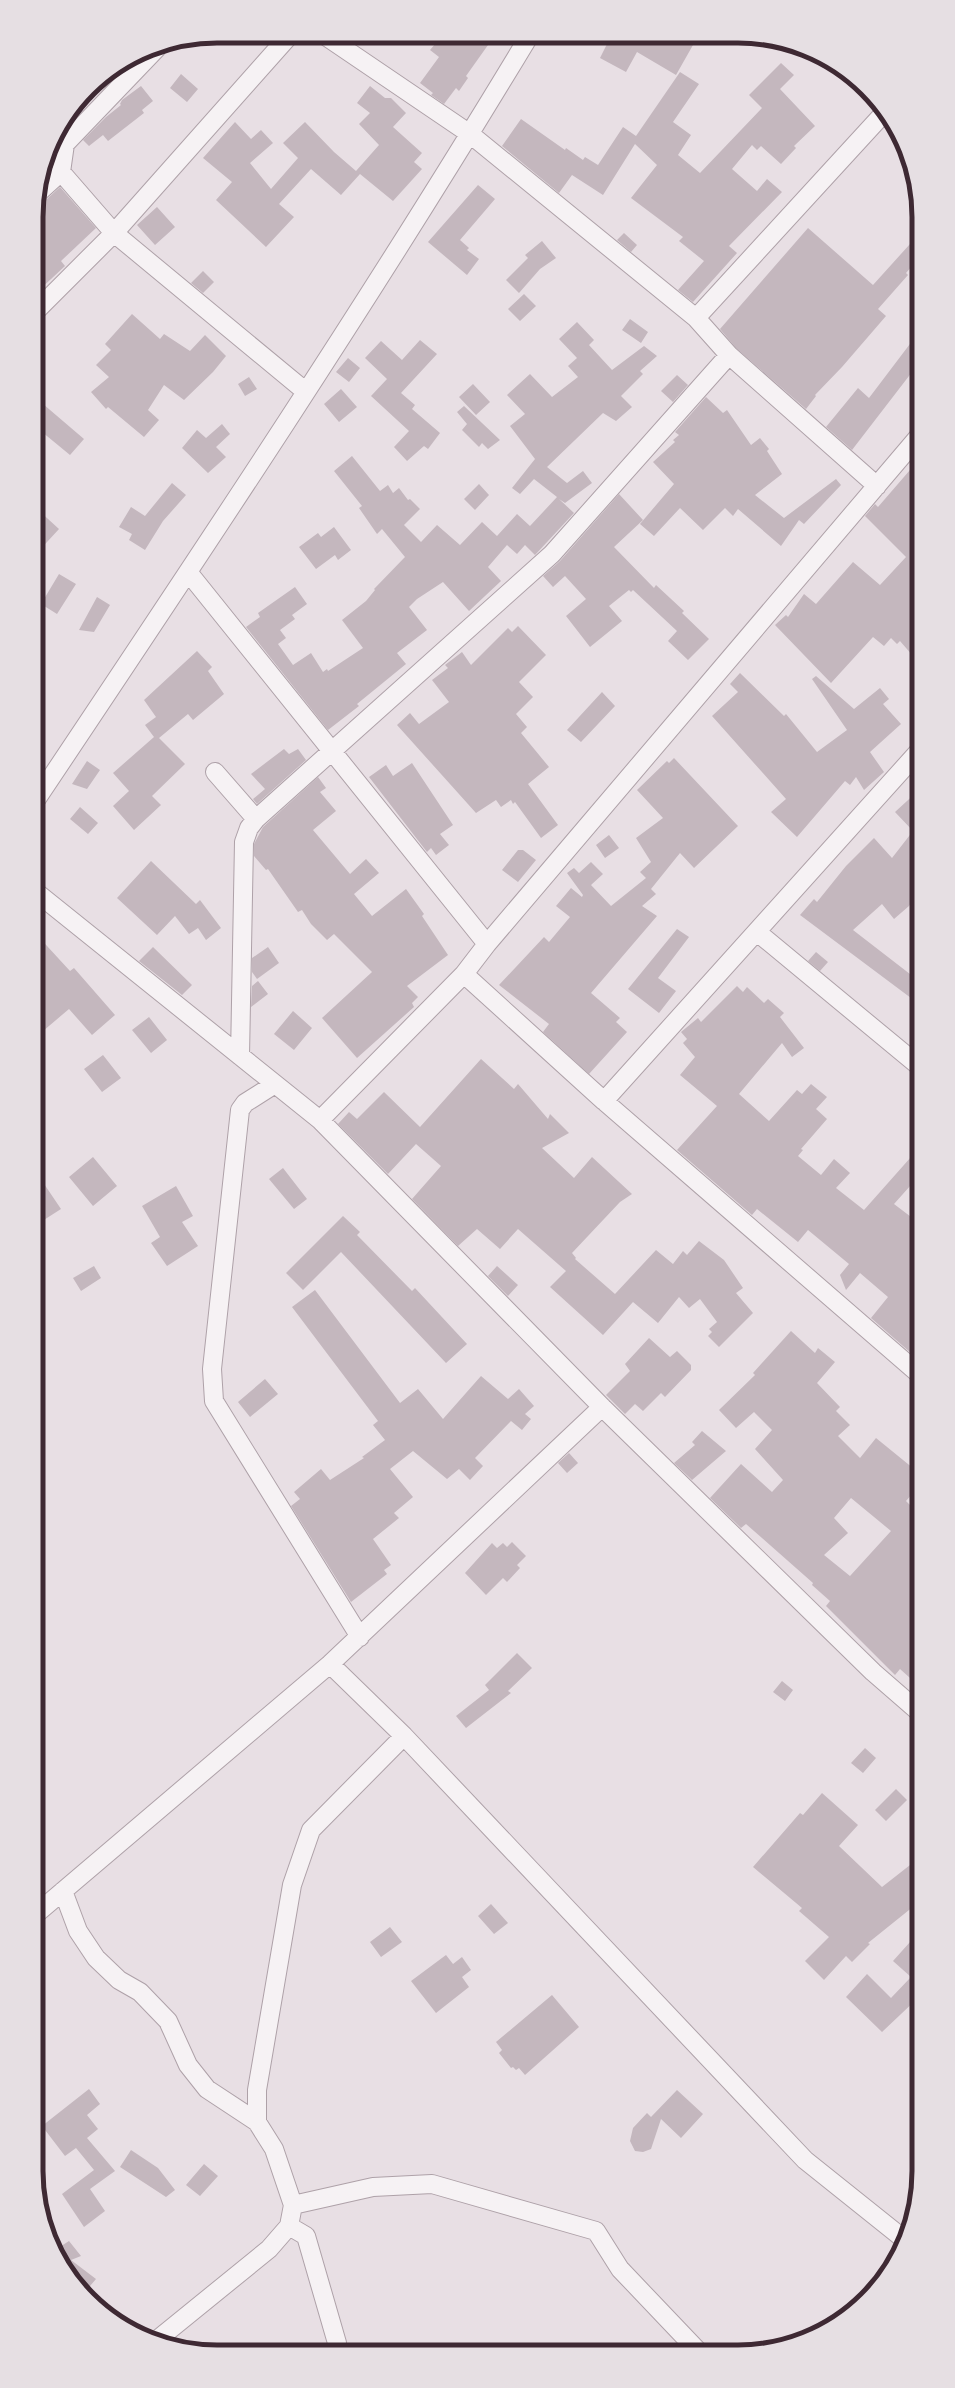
<svg xmlns="http://www.w3.org/2000/svg" width="955" height="2388" viewBox="0 0 955 2388" font-family="'Varela Round',sans-serif">
	<style>
		.building { fill: #c4b7be; fill-rule: evenodd }
		.lines { fill: none; stroke-linecap: round; stroke-linejoin: round }
		.minor-casing { stroke: #aea1a8; stroke-width: 20 }
		.minor { stroke: #f6f2f4; stroke-width: 18 }
		.rim { fill: none; stroke: #3e2933; stroke-width: 5 }
	</style>
	<rect width="100%" height="100%" fill="#e8dfe4"/>
	<path class="building" d="M441,37L493,38L466,76L468,78L459,91L456,88L444,104L431,95L433,93L420,83L439,57L430,50Z
		M610,38L682,39L693,45L676,75L637,52L626,72L600,58Z
		M781,63L794,75L780,89L815,126L794,146L796,148L781,164L761,146L757,150L752,145L732,169L757,191L767,179L782,192L729,246L737,253L693,302L678,290L704,261L679,241L683,237L631,198L657,165L635,144L603,195L572,175L559,193L502,146L521,119L565,150L566,148L583,160L585,157L598,165L623,127L636,136L680,72L699,84L673,122L691,135L678,155L700,173L762,108L749,95Z
		M181,74L198,89L187,102L170,88Z
		M141,86L153,101L142,110L144,113L108,141L103,135L89,146L83,140L106,117L121,105L120,104L122,100Z
		M370,86L385,98H391L406,113L393,127L422,153L414,162L422,169L393,201L360,174L341,195L311,169L279,204L294,217L266,247L216,200L232,182L203,158L235,122L251,139L261,130L273,143L250,163L271,189L298,158L283,143L305,122L334,152L356,171L379,145L359,124L370,113L357,103Z
		M478,185L495,199L460,240L469,248L467,250L479,259L467,275L428,242Z
		M60,187L96,228L61,261L65,266L36,293V205L37,201L47,199Z
		M157,207L175,227L155,245L137,225Z
		M808,228L873,285L910,244L919,253V258L906,273L908,275L878,309L886,316L842,367L815,395L816,396L806,409L736,348L720,329Z
		M624,233L637,245L631,252L617,240Z
		M542,241L556,258L540,269L519,293L506,280L528,258L525,255Z
		M203,271L214,282L203,293L191,283Z
		M524,294L536,306L520,321L508,309Z
		M132,314L160,339L164,334L190,351L205,335L226,356L213,372L184,400L164,385L148,410L159,420L144,437L108,407L106,409L91,392L109,377L96,365L111,350L105,344Z
		M630,319L648,332L641,343L622,330Z
		M577,322L594,340L589,345L612,370L644,346L657,356L640,371L643,374L621,396L632,407L616,421L603,413L547,467L567,483L583,471L592,483L565,503L559,499L574,513L535,555L525,545L517,554L507,545L488,567L501,581L469,611L443,582L417,599L409,607L427,630L397,653L406,664L357,704L359,706L328,730L246,627L260,617L258,613L295,587L307,604L292,615L295,619L280,630L286,638L278,644L293,665L311,653L323,672L327,669L328,671L363,648L342,620L366,601L375,590L374,589L405,557L382,529L377,534L359,508L362,506L334,471L352,456L380,491L388,485L393,493L399,488L408,500L410,499L420,509L404,525L421,542L437,525L460,545L482,522L497,536L517,514L530,526L557,497L534,479L520,494L512,488L535,459L510,426L525,414L507,395L530,374L552,397L578,377L568,366L577,358L559,339Z
		M919,332V363L852,450L826,427L858,388L869,398Z
		M420,340L437,354L401,393L415,405L412,409L440,433L428,449L424,446L407,461L394,447L409,431L371,396L387,379L365,358L381,341L402,360Z
		M348,358L360,368L349,382L336,372Z
		M677,375L688,385L673,402L661,391Z
		M249,377L257,389L245,396L238,384Z
		M473,384L490,402L476,415L459,397Z
		M341,389L357,407L339,422L324,404Z
		M706,397L723,413L727,410L751,445L760,438L769,449L767,451L782,474L755,495L784,518L836,479L841,485L804,524L799,520L781,546L738,509L733,516L725,508L703,530L680,508L654,536L640,524L674,484L653,462L675,442L673,440L679,435L675,432Z
		M36,398L84,439L70,455L36,427Z
		M464,406L500,440L488,449L482,443L479,447L462,430L467,424L457,412Z
		M222,424L230,434L216,447L226,457L208,473L182,448L197,430L206,438Z
		M910,470L919,477V663L900,641L897,644L891,638L884,646L873,637L831,683L775,625L786,615L788,617L804,594L816,604L853,562L880,585L906,557L865,516L875,504L878,507Z
		M172,483L186,495L163,521L145,550L129,540L132,534L119,527L131,507L145,516Z
		M479,484L489,495L475,510L464,499Z
		M619,494L643,520L614,547L654,588L656,585L684,611L682,613L709,639L688,660L668,641L677,631L633,590L631,592L629,590L609,606L622,621L590,647L566,616L586,599L565,576L553,587L543,576L560,561Z
		M36,508L59,529L36,554Z
		M334,527L351,550L338,560L335,555L316,569L299,547L318,533L321,537Z
		M59,574L76,584L57,614L41,604Z
		M97,597L110,605L94,632L79,630Z
		M518,626L546,655L519,682L533,697L516,714L527,727L521,733L549,767L528,784L558,825L541,838L515,802L513,804L511,800L501,807L496,800L476,813L397,725L410,713L419,724L449,702L432,680L448,668L445,665L462,652L471,665L508,628L512,632Z
		M197,651L212,667L208,671L224,694L193,720L188,714L159,738L185,764L152,796L161,805L134,830L113,806L129,791L113,773L154,737L145,725L156,717L144,700Z
		M740,673L784,716L786,714L817,752L847,730L812,679L816,676L854,709L880,688L889,699L883,704L901,724L870,752L884,772L864,790L856,777L850,785L845,781L797,837L771,812L786,799L712,716L738,692L730,684Z
		M602,692L615,706L581,742L567,730Z
		M284,749L289,754L298,749L306,760L257,804L253,799L265,789L251,774Z
		M674,758L738,826L694,868L680,853L651,889L656,894L642,906L657,916L591,993L620,1018L616,1022L627,1032L589,1074L543,1032L549,1024L499,985L544,937L549,942L570,917L556,906L571,888L582,897L583,895L567,873L574,868L579,873L591,862L603,874L591,885L611,906L646,878L640,872L651,862L636,838L663,818L637,790L667,761L669,763Z
		M87,761L100,770L87,789L72,784Z
		M412,763L453,825L440,834L449,845L436,855L431,848L427,852L369,777L386,765L393,776Z
		M318,777L326,788L320,792L336,811L313,830L350,874L366,859L379,873L354,894L372,916L406,889L424,914L422,916L448,955L407,986L418,997L412,1003L414,1007L357,1058L322,1018L372,972L334,934L327,940L311,924L302,910L298,912L268,869L266,870L254,856V844L263,827Z
		M919,790V892L909,906L894,919L882,904L853,930L919,981V1004L800,915L814,899L817,902L846,866L874,838L892,858L913,831L895,812Z
		M80,807L98,823L88,834L70,819Z
		M609,835L619,848L605,858L596,845Z
		M518,850H523L536,860L518,882L502,870Z
		M151,861L196,904L200,900L221,928L206,940L198,928L189,934L175,916L157,935L117,898Z
		M677,929L689,937L658,978L676,991L659,1013L628,989Z
		M36,934L70,971L74,968L115,1015L92,1035L69,1009L36,1037Z
		M153,947L192,985L182,995L139,961Z
		M268,947L279,963L257,979L252,972V958Z
		M816,952L828,962L820,971L808,961Z
		M258,981L268,994L251,1007L252,986Z
		M737,986L743,992L747,987L764,1003L768,999L784,1013L780,1017L804,1048L792,1057L782,1043L739,1094L769,1121L797,1090L802,1094L811,1084L827,1097L816,1109L827,1119L801,1149L803,1150L798,1156L821,1175L834,1159L850,1173L836,1188L864,1210L919,1148V1176L894,1204L919,1223V1360L871,1318L888,1297L860,1273L846,1290L840,1275L849,1264L808,1230L798,1242L757,1209L752,1215L677,1150L717,1106L680,1075L695,1057L683,1043L687,1039L681,1032L698,1018L701,1022Z
		M293,1011L312,1028L294,1050L274,1034Z
		M149,1017L167,1040L151,1053L132,1030Z
		M103,1055L121,1078L102,1092L84,1069Z
		M481,1059L514,1089L518,1084L548,1119L550,1114L569,1133L542,1148L574,1178L592,1157L632,1194L620,1202L572,1253L576,1258L575,1259L615,1294L656,1250L673,1264L683,1251L687,1255L699,1241L724,1260L743,1288L736,1293L753,1313L719,1347L708,1336L712,1332L709,1329L717,1322L700,1299L689,1308L679,1297L658,1323L633,1302L603,1335L550,1287L566,1271L518,1229L500,1249L477,1229L458,1246L412,1199L441,1166L416,1144L388,1174L338,1124L349,1112L357,1119L384,1092L420,1127Z
		M93,1157L117,1186L93,1206L69,1177Z
		M283,1168L307,1199L294,1209L269,1179Z
		M36,1172L61,1209L36,1225Z
		M176,1186L193,1216L182,1222L198,1246L167,1266L151,1243L160,1237L142,1206Z
		M343,1216L360,1232L357,1235L412,1291L415,1288L467,1344L446,1363L341,1252L303,1290L286,1273Z
		M94,1266L101,1278L81,1291L73,1278Z
		M497,1266L518,1285L508,1296L488,1276Z
		M315,1290L400,1403L418,1389L443,1419L481,1376L508,1399L519,1389L534,1406L525,1414L531,1419L522,1430L511,1421L475,1458L483,1466L470,1480L459,1469L447,1479L413,1451L390,1469L413,1497L394,1513L399,1518L373,1539L391,1565L384,1570L387,1574L351,1602L291,1506L300,1499L294,1492L321,1469L330,1480L364,1458L362,1457L385,1440L373,1425L378,1421L292,1307Z
		M791,1331L815,1353L818,1348L835,1362L817,1383L840,1407L836,1411L850,1425L838,1436L860,1458L876,1438L919,1473V1486L906,1501L919,1514V1686L900,1669L895,1675L826,1606L830,1601L812,1585L813,1583L746,1524L741,1528L710,1498L741,1464L772,1492L783,1480L755,1449L772,1430L754,1412L736,1428L719,1410L755,1375L753,1373ZM851,1498L891,1531L850,1576L824,1555L848,1533L834,1518Z
		M649,1338L670,1357L677,1351L691,1365V1370L665,1397L661,1393L643,1411L635,1404L625,1414L606,1395L630,1371L625,1364Z
		M265,1379L278,1394L250,1417L238,1402Z
		M702,1431L726,1451L692,1480L674,1463L695,1445L692,1442Z
		M569,1453L578,1463L567,1473L558,1463Z
		M512,1542L526,1556L517,1565L520,1568L507,1582L503,1578L486,1595L465,1573L492,1543L497,1548L503,1543L507,1547Z
		M517,1653L532,1668L508,1691L511,1693L466,1728L456,1716L489,1690L485,1685Z
		M782,1681L793,1690L785,1701L773,1692Z
		M865,1748L876,1758L863,1773L851,1763Z
		M896,1789L907,1800L886,1821L875,1810Z
		M822,1793L858,1825L839,1846L882,1887L919,1858V1902L868,1943L870,1944L852,1962L846,1956L824,1980L805,1961L829,1937L799,1911L802,1908L753,1867L800,1813L803,1815Z
		M491,1904L508,1923L494,1934L478,1916Z
		M390,1927L402,1942L381,1957L370,1942Z
		M919,1932V1997L882,2032L846,1997L867,1974L891,1998L911,1977L893,1961Z
		M446,1955L453,1964L462,1957L471,1970L462,1977L469,1987L436,2013L411,1981Z
		M552,1995L579,2027L525,2075L519,2068L516,2070L513,2067L511,2068L499,2053L502,2050L496,2042Z
		M89,2089L100,2104L87,2115L98,2129L87,2138L115,2171L90,2189L105,2211L84,2227L62,2194L94,2170L76,2148L65,2156L42,2126Z
		M677,2090L703,2114L681,2138L661,2119L651,2149L643,2152L635,2151L630,2141L633,2128L647,2113L651,2117Z
		M131,2150L158,2168L175,2190L166,2197L120,2167Z
		M204,2164L218,2176L200,2196L186,2185Z
		M69,2241L81,2256L71,2260L96,2279L84,2293L60,2262L55,2250Z"/>
	<g class="lines">
		<defs>
			<path id="minor" d="M327,37L470,134L696,318L729,355L877,486
				M55,137L65,144L61,172L114,233L305,391
				M65,144L157,48
				M40,191L61,172
				M36,311L114,233L289,36
				M696,318L884,113
				M188,572L487,944
				M215,772L256,819L249,828L244,842L240,1056
				M36,800C204,549 372,297 528,38
				M256,819L552,554L729,355
				M36,892L320,1120L602,1407L873,1672L919,1712
				M757,932L919,1066
				M464,974L604,1101L919,1374
				M275,1084L245,1103L240,1110L212,1369L214,1401L360,1637
				M604,1101L919,751
				M320,1120L464,974L487,944L919,436
				M330,1664L404,1736L805,2160L905,2240
				M63,1891L78,1931L96,1958L119,1980L140,1992L168,2021L188,2065L207,2089L257,2122L274,2149L293,2205L289,2226L269,2249L157,2340
				M36,1914L330,1664L602,1407
				M257,2122V2090L292,1885L311,1830L404,1736
				M293,2205L373,2187L432,2184L596,2231L620,2269L699,2352
				M289,2226L306,2236L337,2343L336,2350"/>
		</defs>
		<use href="#minor" class="minor-casing"/>
		<use href="#minor" class="minor"/>
	</g>
	<path d="M0 0H955V2388H0ZM217 43H738A174 174 0 0 1 912 217V2171A174 174 0 0 1 738 2345H217A174 174 0 0 1 43 2171V217A174 174 0 0 1 217 43Z" fill="#e6dfe3" fill-rule="evenodd"/>
	<path class="rim" d="M217 43H738A174 174 0 0 1 912 217V2171A174 174 0 0 1 738 2345H217A174 174 0 0 1 43 2171V217A174 174 0 0 1 217 43Z"/>
</svg>
